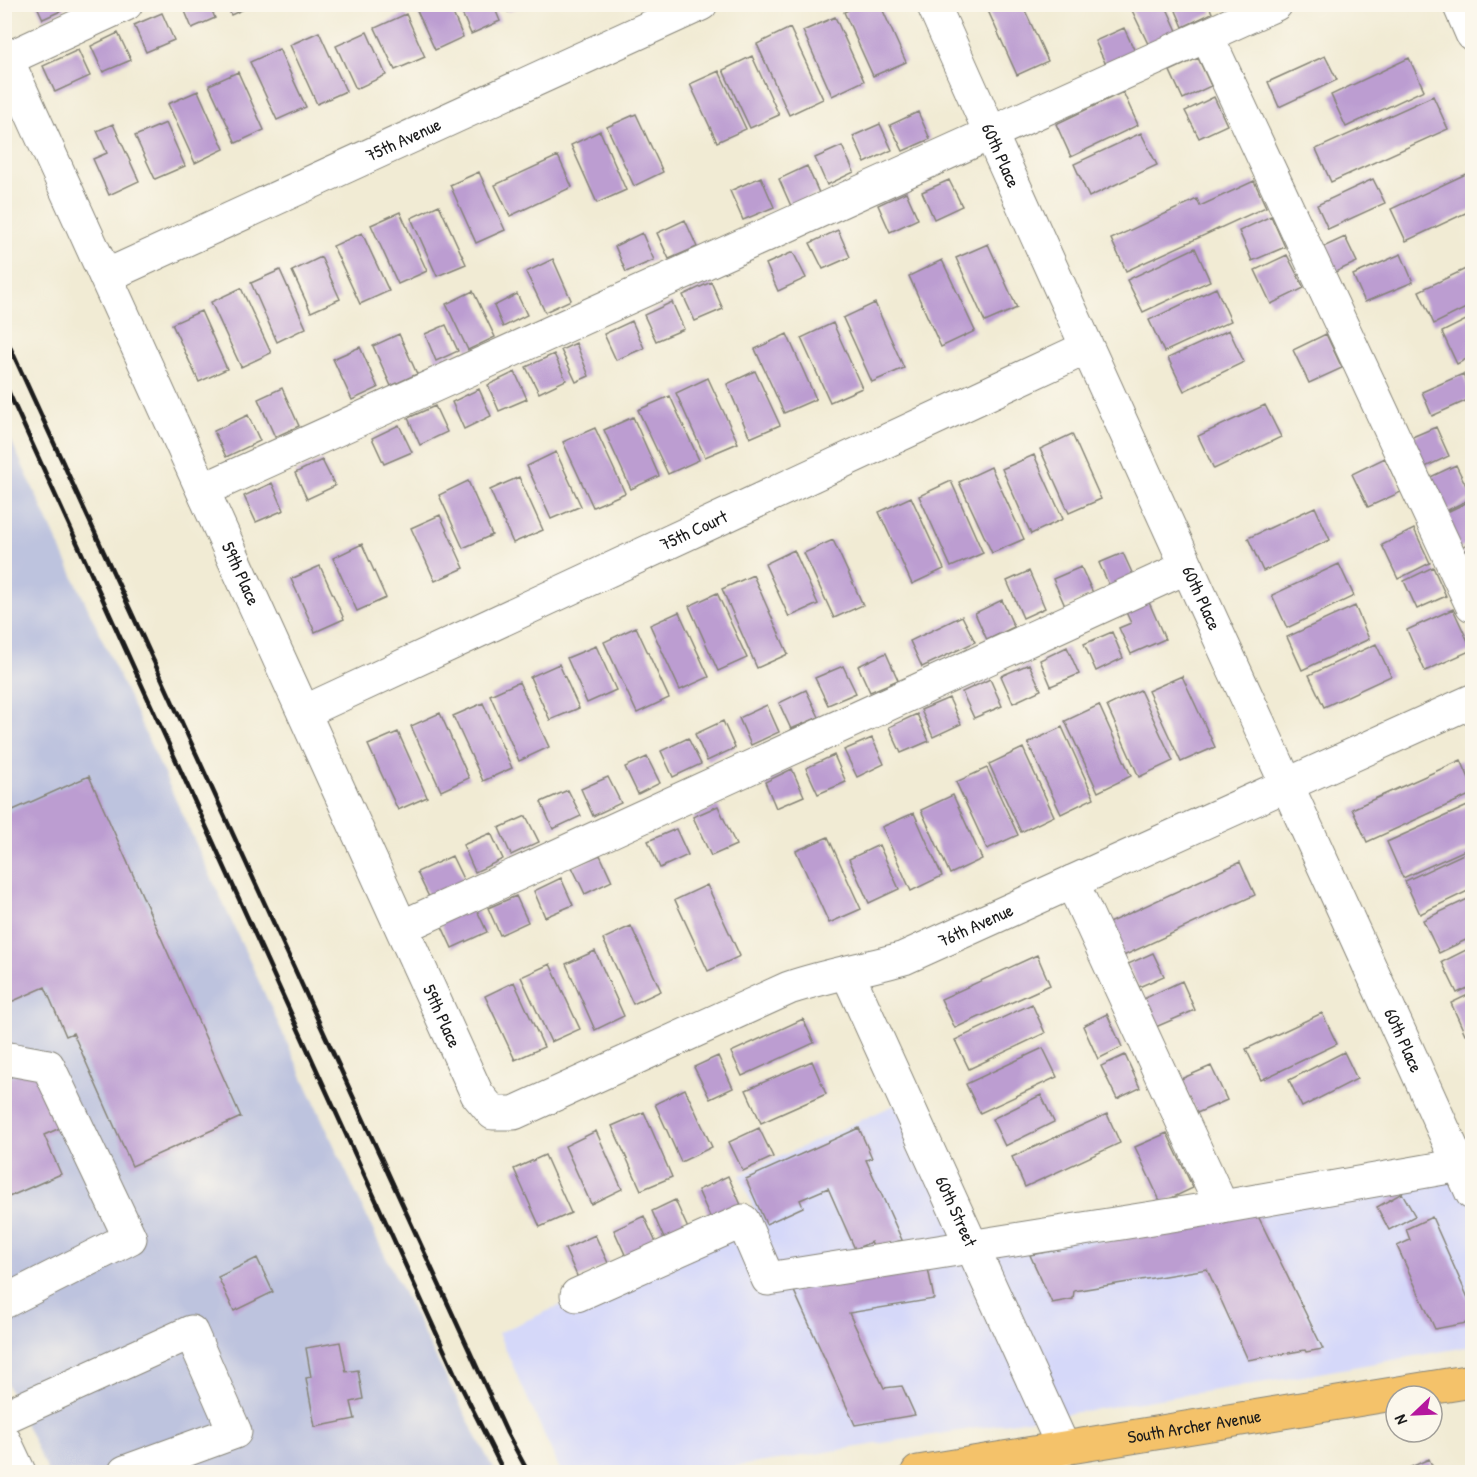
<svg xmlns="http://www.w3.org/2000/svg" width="1477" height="1477" viewBox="0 0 1477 1477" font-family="'Patrick Hand',sans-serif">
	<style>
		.built { fill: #d5d8f9 }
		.industrial { fill: #bdc3de }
		.building { fill: #bc9dd1 }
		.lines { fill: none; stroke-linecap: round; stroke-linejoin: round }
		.minor-casing { stroke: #868478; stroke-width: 35 }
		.major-casing { stroke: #868478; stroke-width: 35 }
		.minor { stroke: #fff; stroke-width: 33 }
		.major { stroke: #f4c26a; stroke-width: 33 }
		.rail { stroke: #1c1c1c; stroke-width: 4.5 }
		.labels { text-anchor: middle; stroke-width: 5; stroke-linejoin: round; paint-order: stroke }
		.street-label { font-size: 18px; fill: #1c1c1c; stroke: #fbf7ec }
	</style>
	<rect width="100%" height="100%" fill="#fbf7ec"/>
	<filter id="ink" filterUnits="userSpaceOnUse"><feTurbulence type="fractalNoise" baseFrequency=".0167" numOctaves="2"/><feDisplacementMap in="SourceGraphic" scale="12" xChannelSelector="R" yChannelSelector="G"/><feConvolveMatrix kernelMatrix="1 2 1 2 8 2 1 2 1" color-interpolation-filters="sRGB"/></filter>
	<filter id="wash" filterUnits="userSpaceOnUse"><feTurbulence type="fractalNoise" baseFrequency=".008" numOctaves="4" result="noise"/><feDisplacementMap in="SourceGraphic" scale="24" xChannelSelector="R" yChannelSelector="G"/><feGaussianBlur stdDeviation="1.35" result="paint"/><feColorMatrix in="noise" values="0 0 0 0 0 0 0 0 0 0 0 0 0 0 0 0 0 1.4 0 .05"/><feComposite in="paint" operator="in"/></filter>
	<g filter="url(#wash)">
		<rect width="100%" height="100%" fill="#f1ebd4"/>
		<path class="built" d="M903,1101L971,1250L1472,1167V1346L1291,1378L701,1472H561L498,1333L758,1218L740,1175Z"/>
		<path class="industrial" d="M4,425L377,1239L426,1339L495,1472H48L4,1378Z"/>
		<g id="blocks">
			<path class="building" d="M36,4H63L65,9L43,19Z
				M182,4H209L215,18L192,28Z
				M226,4H255L231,15Z
				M414,4H449L463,37L435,50Z
				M458,4H493L500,21L471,34Z
				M504,4H525L508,12Z
				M860,4H880L906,62L873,76L844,12Z
				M985,4H1022L1048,61L1017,75Z
				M1129,4H1165L1178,33L1149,46Z
				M1173,4H1208L1212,13L1183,27Z
				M162,13L174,40L146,52L134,25Z
				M406,14L425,57L395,70L375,28Z
				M835,17L864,81L832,96L803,31Z
				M790,28L823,99L789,115L757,44Z
				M1124,28L1137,56L1108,69L1095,41Z
				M319,32L346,91L317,104L290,45Z
				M367,32L386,75L356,89L336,46Z
				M118,33L131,60L103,72L91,46Z
				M279,49L306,107L277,120L250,62Z
				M78,50L90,76L55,92L43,66Z
				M752,56L779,115L750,128L723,70Z
				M1325,56L1337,80L1279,107L1268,82Z
				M1198,58L1211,86L1183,99L1170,71Z
				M1409,58L1424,90L1346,127L1331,95Z
				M719,71L746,129L717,142L690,84Z
				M238,72L264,130L236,143L209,85Z
				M198,91L224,149L195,163L168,104Z
				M1123,92L1138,125L1071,157L1056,124Z
				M1433,96L1448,129L1331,182L1316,149Z
				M1214,97L1227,125L1199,138L1185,111Z
				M918,112L930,139L903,151L890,125Z
				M636,114L663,172L634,186L607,127Z
				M166,123L185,166L155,179L135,136Z
				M113,124L139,181L109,195L93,159L107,153L97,131Z
				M880,124L892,150L865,163L853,136Z
				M600,131L626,190L597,203L571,145Z
				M1141,133L1157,165L1089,197L1074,164Z
				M842,146L854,172L827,185L815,158Z
				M558,156L572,187L510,216L495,185Z
				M807,166L819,193L791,206L779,179Z
				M479,172L505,230L476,243L450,185Z
				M1468,173L1472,182V210L1406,241L1391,209Z
				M761,177L774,207L743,220L730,191Z
				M1373,179L1385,203L1328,229L1317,205Z
				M949,180L962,206L934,219L922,192Z
				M1254,181L1266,207L1126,271L1111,239L1197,199L1200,206Z
				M906,192L918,219L890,232L878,205Z
				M439,205L466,264L437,276L411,218Z
				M400,212L427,271L398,284L371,225Z
				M1271,216L1285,247L1252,261L1239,231Z
				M685,220L697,247L669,259L657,233Z
				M838,230L850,257L823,269L810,243Z
				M362,233L389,291L360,304L333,246Z
				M642,233L654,260L626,272L615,246Z
				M1345,237L1357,262L1333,273L1321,248Z
				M988,244L1017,308L985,322L956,258Z
				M1195,248L1210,281L1143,312L1127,280Z
				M793,252L806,278L778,291L766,264Z
				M1401,254L1413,282L1365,302L1353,275Z
				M1287,255L1304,288L1271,304L1255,270Z
				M321,257L340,299L311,312L292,271Z
				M553,259L571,300L545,312L526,272Z
				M942,260L975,331L941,347L909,276Z
				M1472,266V305L1434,324L1419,291Z
				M280,270L306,328L277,342L251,283Z
				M711,282L723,309L695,321L683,295Z
				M241,288L271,353L241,367L211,302Z
				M1216,288L1231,321L1164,352L1149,320Z
				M473,291L495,337L468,350L446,304Z
				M517,294L527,315L503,327L494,306Z
				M672,302L684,329L656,341L644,315Z
				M875,303L904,368L872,382L843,318Z
				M201,311L227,369L199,382L172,324Z
				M1472,317V356L1457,364L1442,332Z
				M632,321L644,348L616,360L604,334Z
				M833,323L862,388L830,402L801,338Z
				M446,325L458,351L436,361L425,334Z
				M1229,330L1244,362L1184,391L1168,358Z
				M399,334L417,374L391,386L373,346Z
				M787,334L816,399L784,413L755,349Z
				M1326,334L1342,368L1309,383L1293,350Z
				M576,343L589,376L576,382L561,350Z
				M360,347L378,388L352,400L333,359Z
				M554,354L566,380L539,393L526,367Z
				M755,371L780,425L750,438L727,384Z
				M515,372L527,399L499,411L488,385Z
				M1463,374L1472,398L1432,416L1422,392Z
				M708,378L738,443L705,457L676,393Z
				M282,388L299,426L275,437L258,399Z
				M479,389L491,416L464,429L452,402Z
				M670,396L699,460L668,474L638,410Z
				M1265,405L1281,437L1214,469L1198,436Z
				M435,406L447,432L420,445L408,418Z
				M248,415L260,441L226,457L214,431Z
				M633,417L659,476L631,489L604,430Z
				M399,425L412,452L384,464L372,438Z
				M1436,427L1449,456L1423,468L1410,438Z
				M595,428L625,493L593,507L563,442Z
				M1072,434L1101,499L1069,513L1040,449Z
				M556,452L581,506L551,519L527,466Z
				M1034,455L1063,519L1031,534L1002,469Z
				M1385,458L1401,492L1368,507L1352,474Z
				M322,460L335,486L307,499L295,473Z
				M1456,465L1472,498L1440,514L1424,480Z
				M991,467L1024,539L992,553L959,482Z
				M519,477L543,530L513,543L490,490Z
				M468,481L492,535L463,548L439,495Z
				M951,481L983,553L951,567L919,496Z
				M272,483L284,510L256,522L244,496Z
				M911,497L944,569L912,584L879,512Z
				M1472,500V542L1455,550L1439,516Z
				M1315,507L1330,540L1263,571L1248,538Z
				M440,515L464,568L435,581L411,528Z
				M1414,529L1430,563L1398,579L1382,545Z
				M833,540L863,605L834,618L804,553Z
				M362,544L386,598L357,611L333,558Z
				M1472,547V575L1462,552Z
				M794,550L818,604L789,617L765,564Z
				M1123,553L1134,577L1110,587L1099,563Z
				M1339,564L1354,596L1287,628L1272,595Z
				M320,566L344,619L315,632L291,579Z
				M1081,567L1093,593L1065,606L1053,579Z
				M1433,567L1446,596L1417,609L1404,581Z
				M1029,571L1045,608L1023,618L1007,581Z
				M753,575L788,654L757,668L722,589Z
				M717,593L747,658L718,671L689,606Z
				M1002,600L1014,627L987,640L975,613Z
				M1148,600L1165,639L1131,654L1119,628L1131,623L1125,610Z
				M1355,606L1369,639L1302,670L1287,637Z
				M1453,609L1472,650L1425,671L1407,630Z
				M679,612L709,677L680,690L650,625Z
				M962,616L975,642L922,667L910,641Z
				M636,627L669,698L637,713L604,642Z
				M1112,632L1123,658L1096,671L1084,644Z
				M1376,644L1391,676L1324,707L1309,675Z
				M596,646L616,690L587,703L567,658Z
				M1067,647L1079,674L1051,686L1040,660Z
				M886,653L898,680L870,692L858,666Z
				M559,664L579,708L550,720L530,677Z
				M1029,664L1041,690L1013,703L1001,676Z
				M843,666L856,693L828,705L815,678Z
				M1182,676L1215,747L1181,762L1148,691Z
				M990,679L1002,706L974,718L962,692Z
				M519,682L549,747L519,761L490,695Z
				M806,690L819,717L791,729L779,703Z
				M1140,690L1173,761L1139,777L1107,706Z
				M949,698L961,724L933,737L921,710Z
				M483,703L512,768L483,781L453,716Z
				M767,705L779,732L751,745L739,718Z
				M1099,705L1131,776L1098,792L1065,721Z
				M440,713L469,778L441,791L411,726Z
				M917,714L929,741L901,753L889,727Z
				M723,721L735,748L707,761L695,734Z
				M1062,727L1094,798L1061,814L1028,743Z
				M398,732L427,797L398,810L368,745Z
				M688,738L701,764L673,777L661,751Z
				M872,738L884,764L857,777L844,750Z
				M1023,748L1054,816L1021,832L989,764Z
				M834,755L846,782L818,794L806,768Z
				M647,757L660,783L638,794L625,767Z
				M1461,760L1472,785V794L1367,842L1352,809Z
				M987,768L1018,835L987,849L956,782Z
				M792,769L804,796L776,808L765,782Z
				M89,776L241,1117L132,1166L73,1033L66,1036L45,987L4,1005V814Z
				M608,777L621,803L593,816L581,789Z
				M568,790L581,816L553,829L541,802Z
				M953,795L982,859L950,874L921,810Z
				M1472,804V847L1403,878L1387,842Z
				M718,806L736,845L711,856L693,817Z
				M914,813L942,876L911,891L882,827Z
				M526,816L539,842L511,855L499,828Z
				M676,829L688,855L660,868L648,841Z
				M491,833L503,859L475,872L463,845Z
				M828,837L861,909L829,923L796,851Z
				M879,845L899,889L869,903L849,859Z
				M1472,850V889L1420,914L1405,881Z
				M600,855L612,881L585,894L572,867Z
				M452,856L464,881L429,897L417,872Z
				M1240,862L1255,895L1119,958L1104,925Z
				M561,878L573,905L545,917L534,891Z
				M707,885L740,956L708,971L675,900Z
				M516,896L528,922L500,935L488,908Z
				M1472,897V937L1439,953L1423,920Z
				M475,906L487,932L452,948L440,922Z
				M631,926L661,991L633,1004L603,939Z
				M1472,947V986L1457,993L1442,962Z
				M595,951L624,1016L595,1030L566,964Z
				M1153,953L1164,976L1139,987L1128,964Z
				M1037,955L1050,985L955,1028L941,999Z
				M550,964L580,1029L551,1042L521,977Z
				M1182,981L1195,1010L1151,1029L1139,1001Z
				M514,982L544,1047L515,1060L485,996Z
				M1472,993V1031L1465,1034L1451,1003Z
				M1032,1004L1045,1033L969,1069L955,1040Z
				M1322,1013L1337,1044L1261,1080L1246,1049Z
				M1107,1014L1122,1047L1098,1059L1083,1026Z
				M803,1019L814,1043L742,1076L731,1052Z
				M1043,1048L1057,1077L980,1113L966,1084Z
				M1344,1052L1357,1079L1302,1107L1289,1080Z
				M1125,1055L1140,1088L1117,1099L1101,1066Z
				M718,1056L733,1088L710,1099L694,1067Z
				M812,1061L826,1094L761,1123L746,1090Z
				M1211,1066L1227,1100L1197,1113L1181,1079Z
				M32,1067L60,1128L44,1135L61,1174L4,1199V1080Z
				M685,1089L712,1147L681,1162L655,1104Z
				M1041,1095L1054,1122L1005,1146L992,1119Z
				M644,1112L672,1177L641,1190L612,1126Z
				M1107,1114L1120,1143L1025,1187L1012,1157Z
				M759,1128L773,1157L743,1171L729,1142Z
				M859,1128L872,1158L866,1160L902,1240L874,1249L871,1242L855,1249L828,1188L800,1200L803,1207L766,1224L746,1179Z
				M596,1131L622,1189L591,1204L565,1146Z
				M1167,1133L1193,1188L1161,1203L1135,1147Z
				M545,1155L571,1213L540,1227L514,1169Z
				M728,1176L741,1205L711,1219L698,1190Z
				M1402,1193L1415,1216L1389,1230L1377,1207Z
				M675,1200L690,1233L666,1243L652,1211Z
				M1257,1214L1323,1349L1306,1352L1305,1350L1248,1360L1207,1269L1074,1291L1073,1299L1052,1303L1030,1255Z
				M644,1216L657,1245L627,1259L614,1230Z
				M1432,1217L1472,1307V1322L1435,1329L1397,1246L1410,1240L1406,1229Z
				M595,1235L608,1263L578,1278L565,1249Z
				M257,1258L273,1292L234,1311L218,1277Z
				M928,1268L934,1299L849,1313L884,1388L902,1386L915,1415L855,1425L794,1291Z
				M340,1342L346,1372L358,1370L363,1399L351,1402L355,1419L315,1427L306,1378L311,1377L306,1348Z
				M1429,1459L1435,1472H1400Z"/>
		</g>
	</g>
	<g filter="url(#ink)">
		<use href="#blocks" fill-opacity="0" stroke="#868478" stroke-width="1.5"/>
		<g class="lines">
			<defs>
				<g id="minor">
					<path id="s1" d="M933,4C1109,402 1294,796 1472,1193"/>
					<path d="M1459,4L1472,34"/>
					<path d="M1207,36L1472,605"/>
					<path id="s2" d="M4,53L477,1094L493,1113H514L789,988C827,975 866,969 904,958L1472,701"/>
					<path d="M7,59L126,4"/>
					<path id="s3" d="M106,276L701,4"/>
					<path d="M203,490L1276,4"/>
					<path id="s4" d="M304,712L1086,348"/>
					<path d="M1072,882L1222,1207"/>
					<path d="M402,927L1187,567"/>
					<path id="s5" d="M848,974L1064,1449"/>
					<path d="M4,1058L48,1066L130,1238L6,1301"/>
					<path d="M577,1295L743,1221L768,1279L1222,1207L1472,1163"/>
					<path d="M4,1417L191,1332L235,1432L125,1472"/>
					<path d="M4,1440L19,1472"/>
				</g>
				<g id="major">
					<path id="s6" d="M918,1472L1472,1381"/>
				</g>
			</defs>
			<use href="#minor" class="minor-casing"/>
			<use href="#major" class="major-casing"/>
			<use href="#minor" class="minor"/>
			<use href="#major" class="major"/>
			<path class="rail" d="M4,334L464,1339L507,1433L528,1472
				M4,382L454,1372L504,1472"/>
		</g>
	</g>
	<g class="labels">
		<g class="street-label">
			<text dy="6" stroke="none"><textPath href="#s3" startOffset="327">75th Avenue</textPath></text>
			<text dy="6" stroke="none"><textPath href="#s1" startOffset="166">60th Place</textPath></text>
			<text dy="6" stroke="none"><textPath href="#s4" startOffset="430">75th Court</textPath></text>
			<text dy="6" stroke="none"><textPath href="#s2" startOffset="572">59th Place</textPath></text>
			<text dy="6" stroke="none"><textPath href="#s1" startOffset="652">60th Place</textPath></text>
			<text dy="6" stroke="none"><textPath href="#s2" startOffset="1689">76th Avenue</textPath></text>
			<text dy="6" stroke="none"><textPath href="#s2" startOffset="1058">59th Place</textPath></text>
			<text dy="6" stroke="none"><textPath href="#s1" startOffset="1138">60th Place</textPath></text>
			<text dy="6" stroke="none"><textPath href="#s5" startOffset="261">60th Street</textPath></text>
			<text dy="6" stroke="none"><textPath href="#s6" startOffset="280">South Archer Avenue</textPath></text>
		</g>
	</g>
	<rect width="1477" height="1477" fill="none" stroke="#fbf7ec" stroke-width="24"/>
	<g transform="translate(1414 1414) rotate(247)"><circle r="28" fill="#fbf7ec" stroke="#a29f99" stroke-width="1.5"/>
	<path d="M0-4.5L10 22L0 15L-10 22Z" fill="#b5179e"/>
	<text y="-9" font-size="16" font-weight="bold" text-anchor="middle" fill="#1c1c1c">N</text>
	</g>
</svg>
